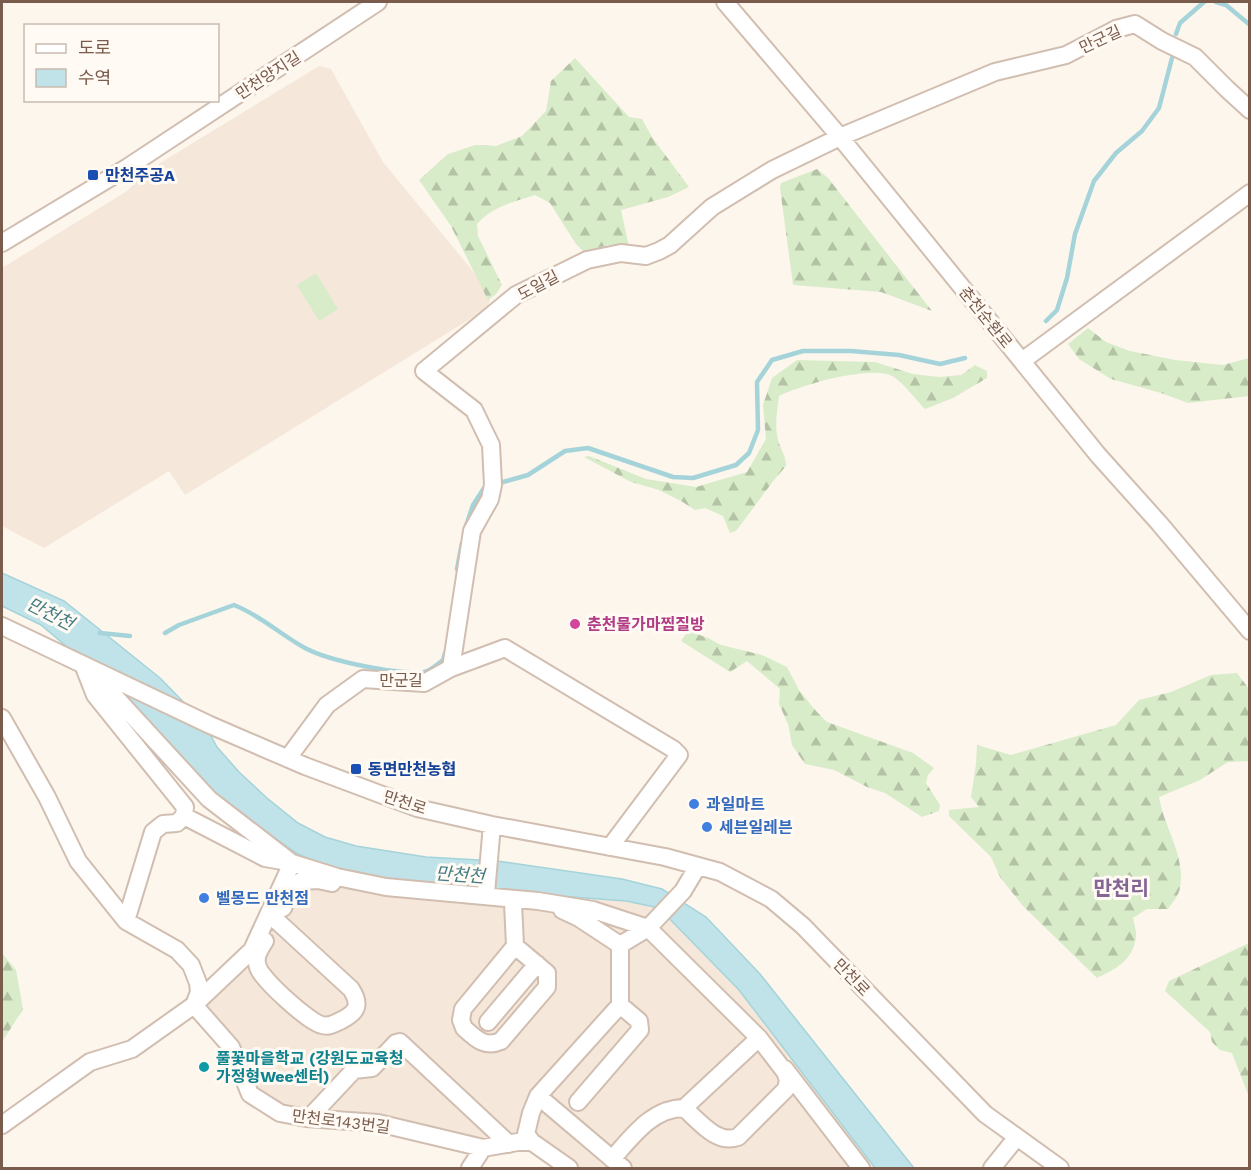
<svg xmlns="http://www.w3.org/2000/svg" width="1251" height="1170" viewBox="0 0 1251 1170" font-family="'Work Sans','Noto Sans KR',sans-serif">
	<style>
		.residential { fill: #f5e8da }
		.green { fill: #d8ecc9 }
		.forest { fill: url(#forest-firs) }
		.water { fill: #bfe3e8; stroke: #a5d3da; stroke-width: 1.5 }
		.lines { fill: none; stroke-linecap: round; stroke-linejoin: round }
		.stream { stroke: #a5d3da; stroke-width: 4.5 }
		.minor-casing { stroke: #d1beb0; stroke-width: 20 }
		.minor { stroke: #fff; stroke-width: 16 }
		.transit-dot { fill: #1a4fb4; stroke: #fffaf3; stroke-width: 2 }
		.hotel-dot { fill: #d1479c; stroke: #fffaf3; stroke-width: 2 }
		.shop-dot { fill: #3f7fe0; stroke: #fffaf3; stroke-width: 2 }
		.culture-dot { fill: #0f9aa8; stroke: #fffaf3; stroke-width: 2 }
		.labels { text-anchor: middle; stroke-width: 6; stroke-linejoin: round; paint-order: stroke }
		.street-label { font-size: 16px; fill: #7a5c4d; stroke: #fffaf3 }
		.transit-label { font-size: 16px; font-weight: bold; fill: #164399; stroke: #fffaf3; text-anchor: start }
		.hotel-label { font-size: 16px; font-weight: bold; fill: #b23c85; stroke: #fffaf3; text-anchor: start }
		.shop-label { font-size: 16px; font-weight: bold; fill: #366cbe; stroke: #fffaf3; text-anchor: start }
		.culture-label { font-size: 16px; font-weight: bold; fill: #0d838f; stroke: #fffaf3; text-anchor: start }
		.water-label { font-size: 18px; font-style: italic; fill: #437c86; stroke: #fffaf3 }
		.quarter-label { font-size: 20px; font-weight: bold; fill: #846695; stroke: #fffaf3 }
	</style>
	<defs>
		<pattern id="forest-firs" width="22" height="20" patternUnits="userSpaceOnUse" patternTransform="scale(1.5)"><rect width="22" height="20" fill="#d8ecc9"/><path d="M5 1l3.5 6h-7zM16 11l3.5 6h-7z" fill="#b4c2a5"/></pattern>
	</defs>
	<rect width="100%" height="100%" fill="#fdf6ec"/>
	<path class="residential" d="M319,66L331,69L383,162L491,293L488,308L185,495L169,471L44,548L2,526V268L127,191L147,171Z
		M292,863L626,901L659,908L739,990L875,1168H569L532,1142L483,1148L306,1118L246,1086L194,1005L252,950Z"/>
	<path class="green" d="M316,273L338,309L319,321L297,285Z"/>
	<path class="forest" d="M575,58L629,117L642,119L652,137L689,187L668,197L621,210L629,247L608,245L584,252L576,244L550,203L535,195C513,202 492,207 477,224L478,236L502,285L496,294L488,300L451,226L419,180L448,154L475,145L496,146L522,136L546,111L551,81Z
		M817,169L828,178L932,311L881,292L793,285L780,188L781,183Z
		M1088,328L1106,342L1130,351L1175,360L1223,365L1249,358V396L1188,403L1161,393L1111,379L1079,359L1068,344Z
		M797,360L875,362L913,374L939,377L961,375L975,365L987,371V378L953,398L925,409C916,400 902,381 892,376C870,365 801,385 779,396C777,411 774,429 779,443C782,452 786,457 786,466L774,480L736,531L730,533L723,516L705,508L695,510L681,501L659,490L631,482L584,457L589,456L646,479L696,487L747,472L766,439L763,405L772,378Z
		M688,631L708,638L721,645L762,655L787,667L799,690L816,711L827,722L913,753L934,768L928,775L926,783L940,805L939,811L922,817L885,793L867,787L834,770L805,764L792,745L788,724L779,704L780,689L747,661L730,672L681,641Z
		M1237,673L1249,689V761L1228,762L1200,780L1159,797C1164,828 1186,856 1180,888C1179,895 1172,903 1168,909H1147L1133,918C1134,924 1137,932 1136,937C1133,961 1115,969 1097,978L1023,906L1000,877L991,857L949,816V810L979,807L971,797L976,764L977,745L1011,755L1116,725L1139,700L1171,692L1211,675Z
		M1249,943H1250L1249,1097L1232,1053L1220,1050L1212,1042L1210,1032L1165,991L1169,981Z
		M2,953L16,970L23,1009L2,1042Z"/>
	<path class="water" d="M2,573L64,601L160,678L204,723L217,747L239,772L267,798L298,823L325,837L356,846L426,857L497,861L622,879L662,889L706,917L760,974L914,1168H875L739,990L659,908L626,901L386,883L338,873L296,853L212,794L154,733L133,703L41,625L2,606Z"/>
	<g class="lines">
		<path class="stream" d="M1216,2L1226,5L1250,25
			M1176,34L1180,23L1204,2
			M1046,321L1057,310L1067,278L1075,234L1094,181L1116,153L1142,131L1159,108L1172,58
			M503,482L528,475L565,451L588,448L673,477L693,478L736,465L749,453L758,430L757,382L772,360L803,351H851L899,355L940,364L965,358
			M466,526L473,505L484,488
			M457,569L462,543
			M100,633L130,636
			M165,633L179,625L234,605C260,615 281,635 305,648C329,661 397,675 424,672C430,671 438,664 443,660L445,653"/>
		<defs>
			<path id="minor" d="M725,2L840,137L1098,455L1159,523L1250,631
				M2,243L128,167L378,2
				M1022,361L1250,193
				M2,626L210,725L305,766L417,808L492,825L665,857L720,872L771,899L803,926L985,1114L1060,1168
				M84,667L95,695L185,807L184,816L177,823L163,824L153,832L126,921
				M451,668L472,531L490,499L493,485L491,445L474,410L424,371L516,295L587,260L621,253L646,256L659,251L670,245L712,207L772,170L840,137L995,72L1066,55L1116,29L1135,24L1162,41L1195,57L1227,89L1250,110
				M95,675L209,799L292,863
				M2,718L47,797L78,861L126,921L177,950L191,965L198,983L199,992L194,1005
				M288,758L327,705L363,679L424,683L451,668L505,648L673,749L679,755L610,847
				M184,816L265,858L288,862
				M489,896L486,893L492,825
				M513,903L515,946L463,1009L461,1020L464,1028C476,1039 485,1048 501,1041L547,987V973L515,946
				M283,908L290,892L301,881L318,880L332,883
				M562,910L579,918L620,945
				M265,941C260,949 254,957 258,967C261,979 310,1023 322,1025C329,1027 334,1024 340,1021C356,1013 362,1006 351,989L277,921
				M194,1005L231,1047L250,1094L280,1113L306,1118L378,1123L483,1148L518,1142H532L569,1168
				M488,1022L537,964
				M785,1069L861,1168
				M538,1096L623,1168
				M578,1102L640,1030L639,1021L620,1005V945L648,928L683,891L698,866
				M309,1118L354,1070L372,1068L396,1043L400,1042L509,1144
				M2,1125L90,1062L132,1049L194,1005L252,950L292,863L337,877L386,887L538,901L593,910L648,928L759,1038L785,1072L788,1080L786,1089L738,1137C717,1145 699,1121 684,1108
				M532,1142L526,1134L531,1113L538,1096L620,1005
				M612,1159C632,1137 652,1108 684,1108L759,1038
				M470,1168L483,1148
				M992,1168L1017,1137"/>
		</defs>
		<use href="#minor" class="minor-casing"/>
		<use href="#minor" class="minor"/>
	</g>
	<g class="transit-dot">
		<rect x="87" y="169" width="12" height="12" rx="3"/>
		<rect x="350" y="763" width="12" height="12" rx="3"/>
	</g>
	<circle class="hotel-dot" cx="575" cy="624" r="6"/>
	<g class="shop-dot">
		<circle cx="694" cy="804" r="6"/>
		<circle cx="707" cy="827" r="6"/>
		<circle cx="204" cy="898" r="6"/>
	</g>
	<circle class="culture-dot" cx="204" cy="1067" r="6"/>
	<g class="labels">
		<g class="street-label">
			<text transform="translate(1100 39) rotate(-25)" y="6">만군길</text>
			<text transform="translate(268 75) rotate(-33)" y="6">만천양지길</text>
			<text transform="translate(538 285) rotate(-28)" y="6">도일길</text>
			<text transform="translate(986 317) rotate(51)" y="6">춘천순환로</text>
			<text x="401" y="686">만군길</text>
			<text transform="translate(405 802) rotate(18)" y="6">만천로</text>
			<text transform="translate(852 977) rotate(46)" y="6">만천로</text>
			<text transform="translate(341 1121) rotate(7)" y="6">만천로143번길</text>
		</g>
		<g class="transit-label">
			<text x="105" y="181">만천주공A</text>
			<text x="368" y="775">동면만천농협</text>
		</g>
		<g class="hotel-label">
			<text x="587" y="630">춘천물가마찜질방</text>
		</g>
		<g class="shop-label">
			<text x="706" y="810">과일마트</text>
			<text x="719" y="833">세븐일레븐</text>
			<text x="216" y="904">벨몽드 만천점</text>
		</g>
		<g class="culture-label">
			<text x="216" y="1064">풀꽃마을학교 (강원도교육청<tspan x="216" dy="18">가정형Wee센터)</tspan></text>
		</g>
		<g class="water-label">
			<text transform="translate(50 614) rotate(27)" y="6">만천천</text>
			<text transform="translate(460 875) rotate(4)" y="6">만천천</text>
		</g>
		<g class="quarter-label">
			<text x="1121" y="895">만천리</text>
		</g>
	</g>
	<rect width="1251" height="1170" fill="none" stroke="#7a5c4d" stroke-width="6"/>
	<rect x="24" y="24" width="195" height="78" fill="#fffaf3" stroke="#cabbb1" stroke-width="1.5"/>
	<rect x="36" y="44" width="30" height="9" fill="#ffffff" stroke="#cabbb1" stroke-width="1.5"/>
	<text x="78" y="54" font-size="18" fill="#7a5c4d">도로</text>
	<rect x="36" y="69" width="30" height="18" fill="#bfe3e8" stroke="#cabbb1" stroke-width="1.5"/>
	<text x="78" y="84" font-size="18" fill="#7a5c4d">수역</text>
</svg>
